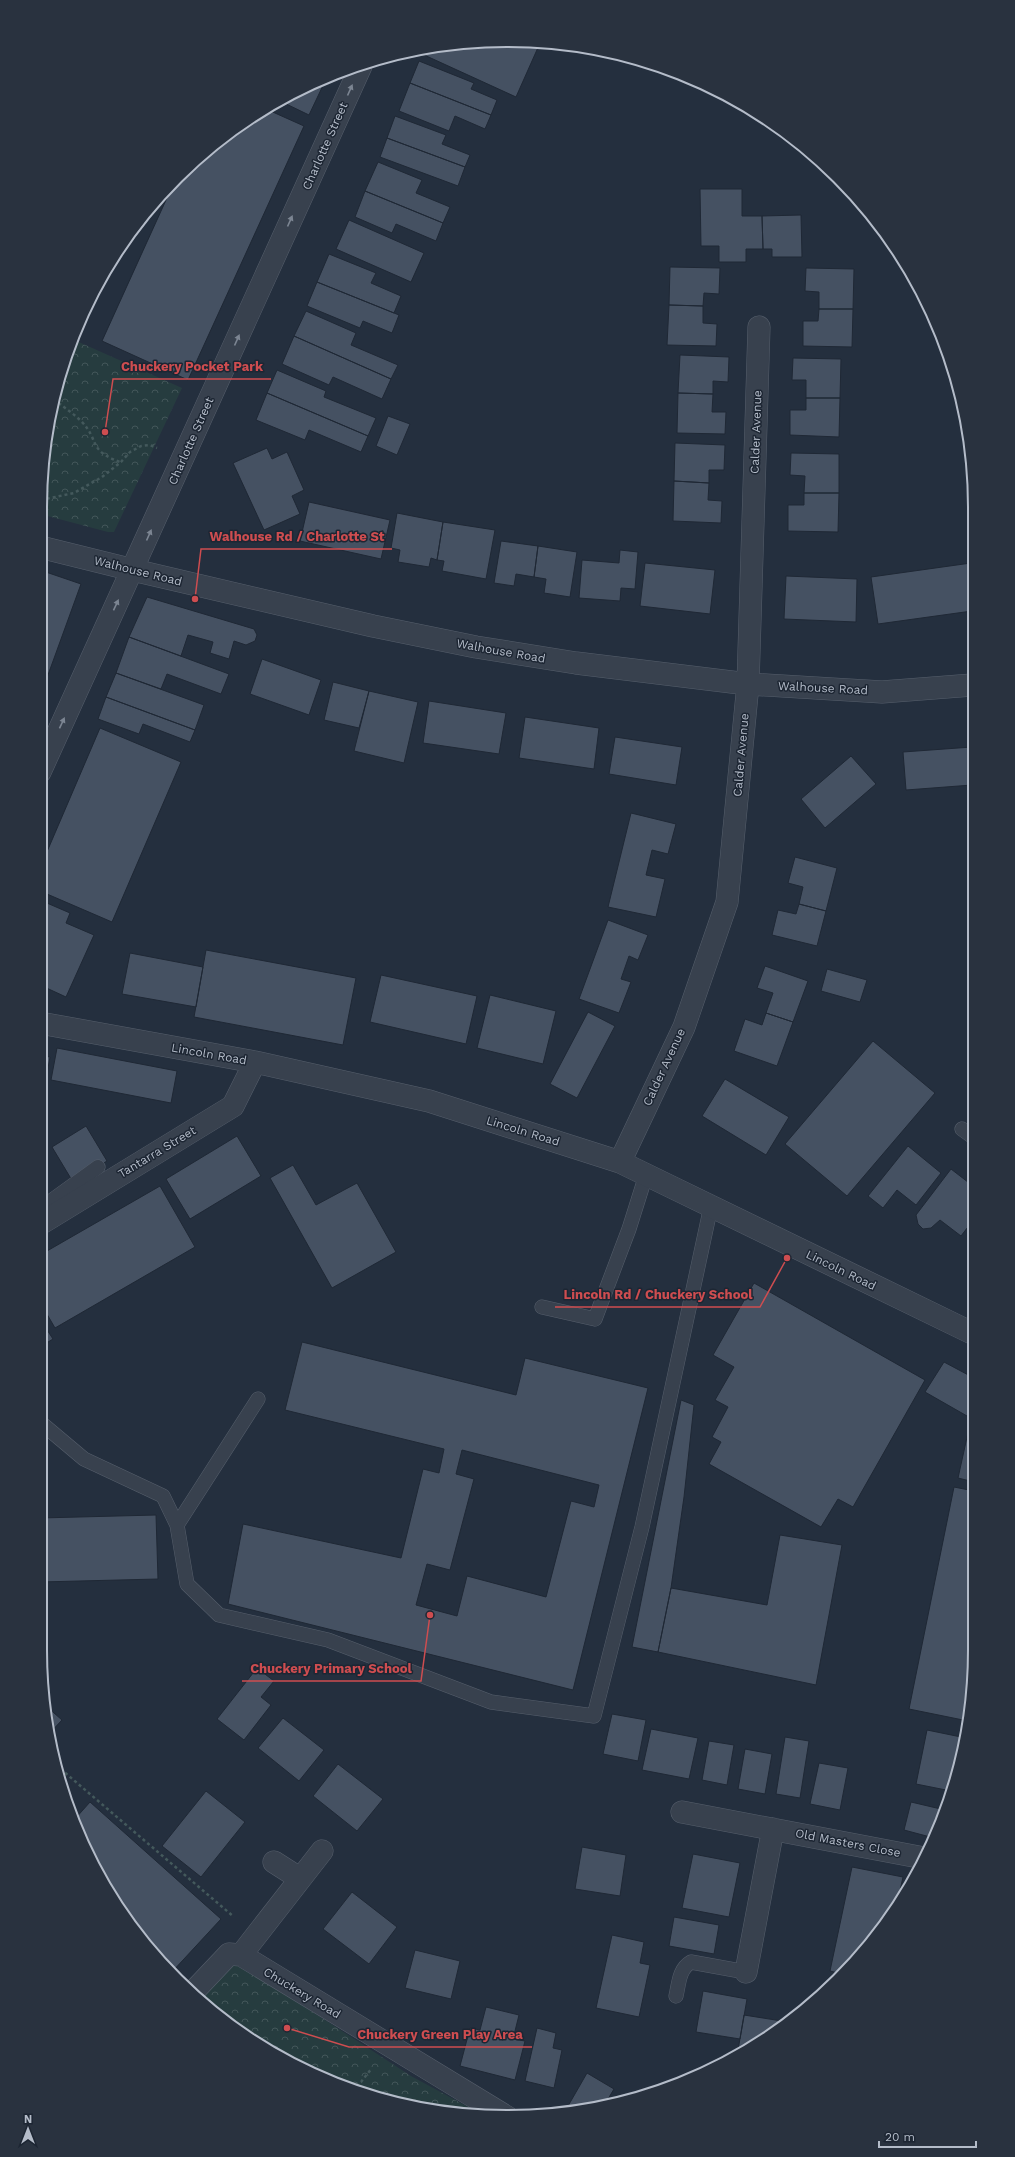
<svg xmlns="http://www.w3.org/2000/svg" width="1015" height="2157" viewBox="0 0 1015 2157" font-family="'Work Sans',sans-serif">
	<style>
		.forest { fill: url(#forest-crowns) }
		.building { fill: #455162; stroke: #1f2835; fill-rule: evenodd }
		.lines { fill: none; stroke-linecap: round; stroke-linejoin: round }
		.service-casing { stroke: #565f6c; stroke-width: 15 }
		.minor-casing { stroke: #565f6c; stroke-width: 23 }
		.path { stroke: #44595c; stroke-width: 2.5; stroke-dasharray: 3 3; stroke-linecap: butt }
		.service { stroke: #38414e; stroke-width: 14 }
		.minor { stroke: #38414e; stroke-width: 22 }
		.oneway { fill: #7c8592 }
		.labels { text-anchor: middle; stroke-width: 3; stroke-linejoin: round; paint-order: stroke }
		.street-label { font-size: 12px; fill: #b4bcc9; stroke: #1d2633 }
		.rim { fill: none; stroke: #b4bcc9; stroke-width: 2 }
		.leader { fill: none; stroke: #ce4d50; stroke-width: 1.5 }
		.callout-dot { fill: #ce4d50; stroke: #1d2633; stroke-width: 1.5 }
		.callout-label { font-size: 13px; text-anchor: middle; font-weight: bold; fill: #ce4d50; stroke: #1d2633; stroke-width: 3; stroke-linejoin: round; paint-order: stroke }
	</style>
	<defs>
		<pattern id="forest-crowns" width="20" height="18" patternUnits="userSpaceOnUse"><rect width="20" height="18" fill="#263c3f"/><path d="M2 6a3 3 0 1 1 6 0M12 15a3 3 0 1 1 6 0" fill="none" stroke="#435659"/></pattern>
	</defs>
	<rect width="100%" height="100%" fill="#242f3e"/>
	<path class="forest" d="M72,339L182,388L114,532H108L40,514L49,417Z
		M236,1965L253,1973L411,2076L483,2115L417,2108L357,2092L274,2054L199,2001L228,1966Z"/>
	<path class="building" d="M507,40L540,43L516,97L422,54L425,48Z
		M419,61L474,83L471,89L497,100L491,115L410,83Z
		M327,77L309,115L280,101Z
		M410,83L491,115L485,129L455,116L449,131L399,111Z
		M266,109L304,126L188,380L102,341L176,178L248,119Z
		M395,116L446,135L442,144L470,155L465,167L387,138Z
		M387,138L465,167L458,186L380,157Z
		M378,162L422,180L416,193L450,207L443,223L365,191Z
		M700,189H742V216H762L763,249H746V262H719V246H701Z
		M365,191L443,223L436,241L396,224L392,233L355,217Z
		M801,215L802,257H772V249H763L762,216Z
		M349,220L424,253L411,282L336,249Z
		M329,254L376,273L371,283L401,296L394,313L317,282Z
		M670,267L720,268L719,294L704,293L703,306L669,305Z
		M806,268L854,269L853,309H819V292L805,291Z
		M317,282L399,315L392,333L363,321L360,328L307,306Z
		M669,305L703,306V323L717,324L716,346L667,345Z
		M819,309H853L852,347L803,346V321H818Z
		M306,311L356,333L351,345L398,365L391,379L294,336Z
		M294,336L391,379L382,399L333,377L329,385L282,364Z
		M680,355L729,357L728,382L713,381V394L678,393Z
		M793,358L841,359L840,398H806V380H792Z
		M277,370L326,391L324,397L376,418L368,436L267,393Z
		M267,393L368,436L361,452L309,430L305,440L256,420Z
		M678,393L713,394L712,412H726L725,434L677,433Z
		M806,398H840L839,437L790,435V410H806Z
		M388,416L410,424L397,455L376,446Z
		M675,443L725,445L724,470H709V483L674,481Z
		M267,448L272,459L287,452L304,490L292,496L300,514L264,530L233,463Z
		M791,453L839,454V493H804L805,476L790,475Z
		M674,481L709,483L708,500L722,501L721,523L673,521Z
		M804,493H839L838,532L788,531V505H804Z
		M309,502L390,520L381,559L300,541Z
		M397,513L443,522L437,560L431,558L429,567L398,562L400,550L391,548Z
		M443,522L495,530L486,579L442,571L444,561L437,560Z
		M501,541L538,546L534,577L516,574L514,586L494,583Z
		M538,546L577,552L570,597L544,593L546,579L534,577Z
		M620,550L638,552L635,589L621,588L620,601L579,598L582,560L619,563Z
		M645,563L715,570L710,614L640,606Z
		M971,563L972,611L878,624L871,577Z
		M40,570L81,584L40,697Z
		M786,576L857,579L856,622L784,619Z
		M147,597L254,629L257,635L255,641L246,645L234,641L229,659L210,653L213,642L188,635L181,656L129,637Z
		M129,637L229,674L221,694L167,674L161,689L116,673Z
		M262,659L321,680L309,715L250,694Z
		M116,673L204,705L195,730L106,697Z
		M333,682L369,691L359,728L324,720Z
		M369,691L418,702L404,763L354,751Z
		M106,697L195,730L190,742L143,724L139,734L98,719Z
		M429,701L506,713L499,754L423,743Z
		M525,717L599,728L594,769L519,758Z
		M100,728L181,762L112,922L40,891V868Z
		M615,737L682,747L676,785L609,774Z
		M972,747V785L906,790L903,752Z
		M851,756L876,784L825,828L801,799Z
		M631,813L676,824L668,854L652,850L646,875L665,879L656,917L608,907Z
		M795,857L837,868L826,911L799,904L803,887L788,883Z
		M40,900L70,913L66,923L94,935L66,997L40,985Z
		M799,904L826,911L817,946L772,935L778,910L796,914Z
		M608,920L648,935L638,960L629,956L621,979L631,982L619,1013L579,999Z
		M206,950L356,978L343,1045L194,1017Z
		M130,953L203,967L196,1007L122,994Z
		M765,966L808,981L793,1022L766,1013L773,993L757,988Z
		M827,969L867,980L860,1002L821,991Z
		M381,975L477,996L466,1044L370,1022Z
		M490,995L556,1011L543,1064L477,1048Z
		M588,1012L615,1026L577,1098L550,1084Z
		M766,1013L793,1022L777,1066L734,1051L745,1019L762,1025Z
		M873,1041L935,1093L847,1196L785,1144Z
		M57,1048L177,1071L171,1103L51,1080Z
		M40,1055L50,1057L40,1113Z
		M725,1079L789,1117L766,1155L702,1116Z
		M86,1126L107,1161L73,1182L52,1147Z
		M237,1136L261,1176L190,1219L166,1179Z
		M908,1146L941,1173L916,1205L897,1190L883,1208L868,1196Z
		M293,1165L316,1205L357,1183L396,1252L332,1288L270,1178Z
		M951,1169L973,1186L974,1219L961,1236L940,1220L931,1228L923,1229L918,1224L916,1215Z
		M160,1186L195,1247L55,1328L40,1302V1255Z
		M974,1229V1240L968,1236Z
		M754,1283L925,1380L853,1507L838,1499L821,1527L709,1464L721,1442L712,1437L728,1407L715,1400L734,1367L713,1355Z
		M40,1319L53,1339L40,1347Z
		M302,1342L516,1395L525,1358L648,1388L573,1690L228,1604L243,1524L401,1558L423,1469L439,1473L444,1449L285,1410ZM462,1450L599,1485L594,1507L571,1501L546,1597L467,1576L457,1616L416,1605L427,1564L450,1570L474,1479L456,1474Z
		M944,1362L974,1378V1420L925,1392Z
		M681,1400L694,1405L684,1497L671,1588L658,1652L632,1647Z
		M971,1419L974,1420V1482L958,1478Z
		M954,1487L974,1491L975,1650L968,1721L909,1709Z
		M156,1515L158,1579L40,1582V1518Z
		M780,1535L842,1545L816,1685L658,1652L671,1588L767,1605Z
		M257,1668L274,1681L261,1697L271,1705L244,1740L217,1719Z
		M46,1706L62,1720L48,1735Z
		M612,1714L646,1720L638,1761L603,1754Z
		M283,1718L324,1750L299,1781L258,1748Z
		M651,1729L698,1738L689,1779L642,1770Z
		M927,1730L966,1738L951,1791L916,1784Z
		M785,1737L809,1741L800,1798L776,1794Z
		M709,1741L734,1745L727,1785L702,1780Z
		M745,1749L772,1754L765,1794L738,1789Z
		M819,1763L848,1768L840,1810L810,1804Z
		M338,1764L383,1799L357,1831L313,1796Z
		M206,1791L245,1822L201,1877L162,1846Z
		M90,1802L221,1919L171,1973L156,1958L103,1883L74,1820Z
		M911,1802L945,1810L934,1838L904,1830Z
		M582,1847L626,1855L620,1896L575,1889Z
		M693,1854L740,1863L729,1917L682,1908Z
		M852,1867L903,1877L896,1909L859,1958L842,1974L830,1971Z
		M352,1892L397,1927L369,1964L323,1929Z
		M674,1917L719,1925L714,1954L669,1946Z
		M612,1935L644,1942L640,1963L650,1965L639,2017L596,2008Z
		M415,1950L460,1961L451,1999L405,1988Z
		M703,1991L747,1999L740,2039L696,2032Z
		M486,2007L519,2015L513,2039L525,2041L515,2080L460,2066L470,2028L480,2030Z
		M744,2015L788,2022V2023L737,2056Z
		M537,2028L556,2033L553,2048L562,2050L554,2088L525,2081Z
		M587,2073L614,2089L605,2104L564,2113Z
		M634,2094L638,2097L631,2099Z"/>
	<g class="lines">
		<defs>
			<path id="service" d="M962,1129L973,1137
				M40,1209L98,1167
				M542,1307L595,1319L629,1229L646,1175
				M40,1422L84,1459L163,1496L177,1525L187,1584L219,1615L328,1640L491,1702L594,1716L642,1527L711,1206
				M177,1525L258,1399
				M676,1996C679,1983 679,1969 691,1962L746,1972"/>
			<path id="minor" d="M40,547L133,570L373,626L476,647L576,663L748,684L882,692L972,685
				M40,772L361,66
				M40,1023L255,1062L429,1101L620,1162L974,1334
				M620,1162L684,1027L727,902L748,684L759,327
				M40,1224L233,1106L255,1062
				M682,1812L924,1858
				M274,1862L299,1878
				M241,1955L322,1851
				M746,1972L773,1829
				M192,1993L229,1954L241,1955L507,2117"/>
		</defs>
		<use href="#service" class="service-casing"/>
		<use href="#minor" class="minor-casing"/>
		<path class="path" d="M54,399C63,407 73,413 81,421C100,440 87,450 120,462
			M41,500L74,493L102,477L121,462L130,452L141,446L150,445L157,448
			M56,1765L234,1917
			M308,2069V2070
			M351,2089L361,2082L372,2068"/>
		<use href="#service" class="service"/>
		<use href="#minor" class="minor"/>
	</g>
	<defs><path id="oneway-solid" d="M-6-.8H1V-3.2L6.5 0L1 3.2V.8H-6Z"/></defs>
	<g class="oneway">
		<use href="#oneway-solid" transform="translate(350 90) rotate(-66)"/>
		<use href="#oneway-solid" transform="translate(290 221) rotate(-66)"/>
		<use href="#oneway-solid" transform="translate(237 340) rotate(-66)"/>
		<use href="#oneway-solid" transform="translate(149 535) rotate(-66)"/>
		<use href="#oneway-solid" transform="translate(116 605) rotate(-65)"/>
		<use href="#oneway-solid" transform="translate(62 723) rotate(-65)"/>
	</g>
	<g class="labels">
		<g class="street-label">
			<text transform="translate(325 146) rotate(-66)" y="4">Charlotte Street</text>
			<text transform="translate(756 432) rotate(-88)" y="4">Calder Avenue</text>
			<text transform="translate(191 441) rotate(-66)" y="4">Charlotte Street</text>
			<text transform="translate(138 571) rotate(14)" y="4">Walhouse Road</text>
			<text transform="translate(501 651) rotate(10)" y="4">Walhouse Road</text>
			<text transform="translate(823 688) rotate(3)" y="4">Walhouse Road</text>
			<text transform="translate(741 755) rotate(-85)" y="4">Calder Avenue</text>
			<text transform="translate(209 1054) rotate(10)" y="4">Lincoln Road</text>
			<text transform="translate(664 1067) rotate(-65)" y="4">Calder Avenue</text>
			<text transform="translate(523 1131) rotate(17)" y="4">Lincoln Road</text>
			<text transform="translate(157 1152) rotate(-31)" y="4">Tantarra Street</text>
			<text transform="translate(841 1270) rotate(26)" y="4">Lincoln Road</text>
			<text transform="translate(848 1843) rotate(11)" y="4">Old Masters Close</text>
			<text transform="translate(302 1993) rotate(31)" y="4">Chuckery Road</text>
		</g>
	</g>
	<path d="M0 0H1015V2157H0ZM507 47H508A460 460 0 0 1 968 507V1650A460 460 0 0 1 508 2110H507A460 460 0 0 1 47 1650V507A460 460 0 0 1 507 47Z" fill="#29323f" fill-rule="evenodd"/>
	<path class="rim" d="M507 47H508A460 460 0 0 1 968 507V1650A460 460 0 0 1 508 2110H507A460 460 0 0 1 47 1650V507A460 460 0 0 1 507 47Z"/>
	<path class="leader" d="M105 432L113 379H271M195 599L201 549H392M787 1258L760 1307H555M430 1615L421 1681H242M287 2028L349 2047H532"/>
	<g class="callout-dot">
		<circle cx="105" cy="432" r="4"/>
		<circle cx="195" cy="599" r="4"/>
		<circle cx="787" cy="1258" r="4"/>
		<circle cx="430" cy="1615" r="4"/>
		<circle cx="287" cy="2028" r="4"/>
	</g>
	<g class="callout-label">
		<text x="192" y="371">Chuckery Pocket Park</text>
		<text x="297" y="541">Walhouse Rd / Charlotte St</text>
		<text x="658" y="1299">Lincoln Rd / Chuckery School</text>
		<text x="331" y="1673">Chuckery Primary School</text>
		<text x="440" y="2039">Chuckery Green Play Area</text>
	</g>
	<g transform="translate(28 2129)" stroke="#1d2633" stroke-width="3" paint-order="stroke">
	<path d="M0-3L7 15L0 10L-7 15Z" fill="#b4bcc9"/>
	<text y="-6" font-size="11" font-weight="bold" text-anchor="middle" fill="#b4bcc9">N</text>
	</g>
	<path d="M879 2141v6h97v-6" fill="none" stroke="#b4bcc9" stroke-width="2"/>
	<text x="885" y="2141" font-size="12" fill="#b4bcc9" stroke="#1d2633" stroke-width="3" paint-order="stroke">20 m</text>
</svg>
